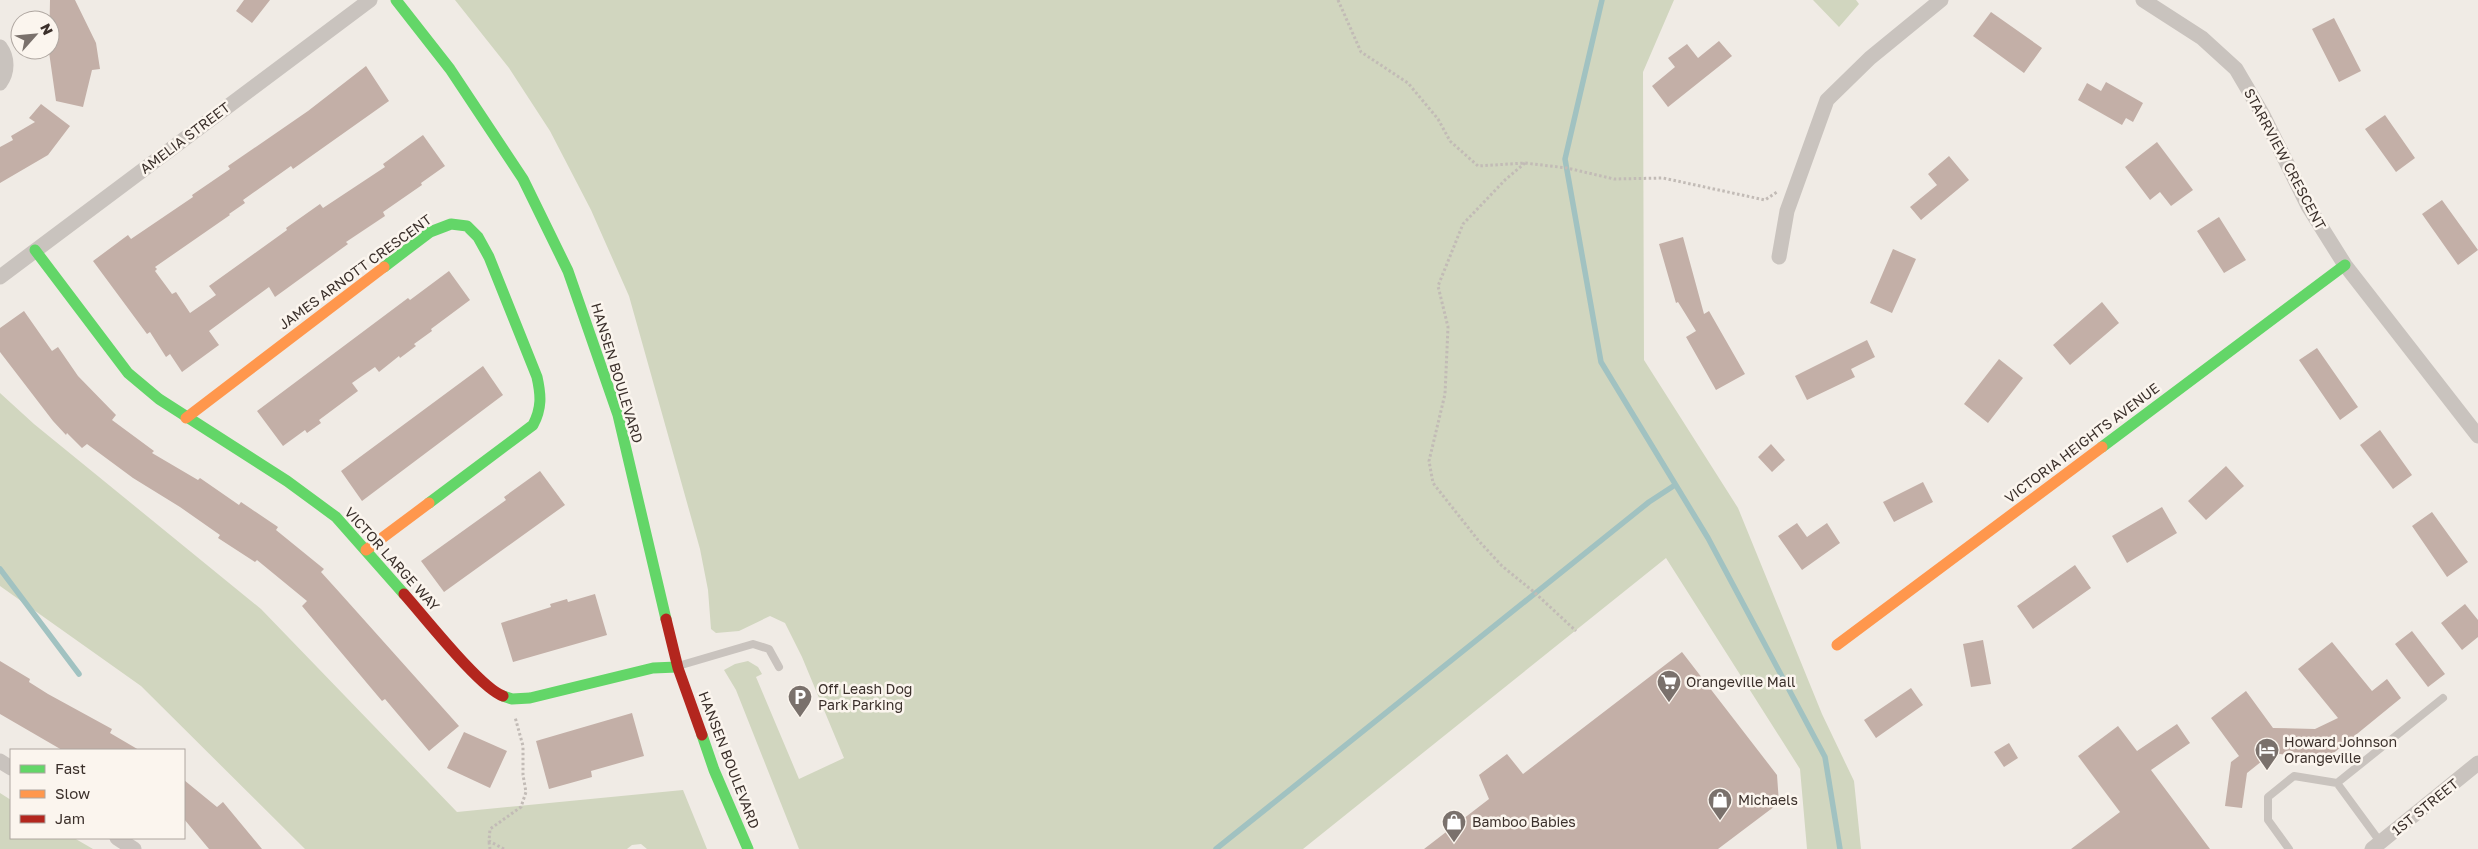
<svg xmlns="http://www.w3.org/2000/svg" width="2478" height="849" viewBox="0 0 2478 849" font-family="'Golos Text',sans-serif">
	<style>
		.green { fill: #d1d6bf }
		.lines { fill: none; stroke-linecap: round; stroke-linejoin: round }
		.stream { stroke: #a1c2c1; stroke-width: 5.5 }
		.building { fill: #c3afa7 }
		.path { stroke: #c2bbb6; stroke-width: 3; stroke-dasharray: 2.5 2.5; stroke-linecap: butt }
		.lane { stroke: #c9c3be; stroke-width: 8 }
		.street { stroke: #c9c3be; stroke-width: 15 }
		.fast { stroke: #63d668; stroke-width: 11 }
		.slow { stroke: #ff974d; stroke-width: 11 }
		.jam { stroke: #b3261e; stroke-width: 11 }
		.labels { text-anchor: middle; stroke-width: 5; stroke-linejoin: round; paint-order: stroke }
		.street-label { font-size: 14px; fill: #3b302b; stroke: #fbf5ee }
		.poi-label { font-size: 14px; fill: #3b302b; stroke: #fbf5ee; text-anchor: start }
	</style>
	<rect width="100%" height="100%" fill="#f0ebe5"/>
	<path class="green" d="M455,0H1674L1643,72L1644,360L1738,508L1822,714L1854,781L1861,849H1807L1800,769L1666,558L1303,849H799L736,690L724,670L735,664L748,661L758,667L762,674L756,677L799,779L844,758L802,657L785,623L770,616L739,631L716,633L711,629L708,590L700,549L629,296L591,210L550,131L509,68Z
		M1813,0H1856L1859,4L1839,27Z
		M0,393L34,424L261,609L457,812L683,790L707,849H647L641,844L632,845L627,849H305L141,686L0,586Z
		M0,793L11,800V838H74L93,849H0Z"/>
	<g class="lines">
		<path class="stream" d="M1602,0L1565,159L1601,362L1708,538L1825,757L1840,849
			M0,569L79,674
			M1216,849L1649,502L1675,485"/>
	</g>
	<path class="building" d="M50,0H75L96,43L100,69L92,70L83,107L56,101L49,52Z
		M244,0H270L252,23L236,11Z
		M1991,12L2042,48L2024,73L1973,36Z
		M2334,18L2361,71L2339,82L2312,29Z
		M1719,41L1732,56L1668,107L1652,86L1675,67L1668,58L1687,44L1698,58Z
		M366,66L389,101L293,169L291,166L243,200L245,203L229,214L230,215L155,267L157,269L155,271L172,294L176,292L190,313L216,295L209,286L287,230L286,228L320,204L323,208L385,167L383,164L423,135L445,166L421,183L422,185L383,212L385,216L346,242L348,244L275,297L269,287L209,331L219,345L182,372L170,354L166,357L150,332L147,334L93,261L128,235L131,239L193,197L192,195L230,169L228,166L308,111Z
		M2106,82L2143,103L2133,122L2126,118L2122,125L2078,100L2087,83L2101,91Z
		M41,104L70,126L48,155L0,183V147L13,140L11,136L35,122L29,118Z
		M2385,115L2415,158L2396,172L2365,129Z
		M2157,142L2193,190L2171,206L2160,192L2150,200L2125,167Z
		M1949,156L1969,180L1921,220L1910,207L1937,185L1928,174Z
		M2442,200L2478,250L2458,265L2422,214Z
		M2219,217L2246,260L2224,273L2197,231Z
		M1683,237L1704,314L1709,311L1745,374L1716,390L1686,337L1696,331L1678,302L1676,303L1659,244Z
		M1893,249L1916,259L1892,313L1870,303Z
		M449,271L470,300L431,329L432,331L414,344L416,346L400,358L399,356L379,372L375,367L352,383L358,391L319,420L321,423L307,433L305,430L283,446L257,411L408,298L410,300Z
		M2102,302L2119,323L2070,365L2053,345Z
		M24,311L52,351L58,347L78,376L116,415L112,420L154,451L152,453L198,480L200,478L239,505L241,502L278,527L276,530L324,569L321,572L340,593L459,726L429,751L385,699L382,701L302,606L307,601L257,560L255,562L218,538L220,535L180,507L133,478L87,444L82,448L67,433L66,435L53,421L0,352V328Z
		M1867,340L1875,357L1851,369L1855,377L1807,400L1795,376Z
		M2317,348L2358,407L2340,420L2299,360Z
		M1999,359L2023,378L1988,423L1964,404Z
		M483,366L503,395L362,501L341,471Z
		M2380,430L2412,475L2393,489L2360,445Z
		M1771,444L1785,460L1772,472L1758,457Z
		M2226,466L2244,486L2206,520L2188,501Z
		M540,471L565,505L444,592L421,561L506,500L504,497Z
		M1923,482L1933,502L1894,522L1883,502Z
		M2162,507L2177,533L2127,563L2112,536Z
		M2432,512L2468,562L2447,577L2412,526Z
		M1797,523L1807,537L1827,523L1840,543L1802,570L1778,536Z
		M2075,565L2091,588L2033,629L2017,606Z
		M595,594L607,635L513,662L501,623L551,607L550,604L567,599L568,602Z
		M2465,604L2478,620V637L2462,650L2441,623Z
		M2412,631L2445,674L2428,687L2395,644Z
		M1983,640L1991,684L1971,687L1963,644Z
		M2332,642L2372,691L2387,679L2401,698L2325,760L2272,753L2247,773L2242,808L2225,806L2231,762L2239,756L2211,718L2246,691L2273,728L2315,729L2338,718L2298,669Z
		M1682,652L1777,775L1779,803L1718,849H1424L1489,799L1479,775L1507,754L1523,774Z
		M0,661L30,679L29,682L48,694L112,729L110,733L139,750H62L0,714Z
		M1911,688L1923,705L1876,738L1864,720Z
		M632,713L644,756L591,771L592,777L549,789L536,741Z
		M2177,724L2190,743L2151,770L2210,849H2071L2120,812L2078,756L2118,726L2137,751Z
		M464,732L507,751L490,788L447,768Z
		M2009,743L2018,758L2004,767L1994,752Z
		M184,780L217,807L223,802L262,849H209L184,819Z"/>
	<g class="lines">
		<path class="path" d="M1338,0L1361,52L1408,83L1438,119L1450,141L1478,166L1525,163L1567,168L1614,179L1663,178L1765,200L1777,192
			M1525,163L1505,180L1463,224L1438,286L1448,327L1445,394L1429,461L1433,483L1478,540L1502,566L1534,592L1576,631
			M489,842L490,849
			M504,849L489,841L490,829L521,807L526,792L523,775V746L515,717"/>
		<path class="lane" d="M678,666L753,644L769,649L779,667
			M2337,783L2381,843
			M2289,849L2268,820V797L2294,776L2337,783L2443,698"/>
		<path class="street" d="M2143,0L2202,38L2236,69L2263,115L2308,206L2345,265L2478,436
			M0,47C8,58 8,72 0,83
			M1779,257L1787,211L1827,100L1870,58L1941,0
			M0,277L370,0
			M0,761L11,768
			M117,838L134,849
			M2372,849L2478,763"/>
		<path class="fast" d="M396,0L450,69L523,179L568,271L618,415L666,619
			M35,250L128,373L159,399L287,481L336,517L404,594
			M384,267L430,232L451,224L467,226L478,237L489,257L537,377C541,395 542,408 533,425L429,503
			M2102,447L2345,265
			M503,696L512,699L530,698L653,668L677,667
			M702,735L714,770L748,849"/>
		<path class="slow" d="M186,418L384,267
			M366,550L429,503
			M1837,645L2102,447"/>
		<path class="jam" d="M404,594C423,615 480,688 503,696
			M666,619L678,668L702,735"/>
	</g>
	<defs>
		<symbol id="supermarket-pin" viewBox="-11 -11 22 30"><path d="M0 17L-7.5 6A9.5 9.5 0 1 1 7.5 6Z" fill="#7a716c" stroke="#fbf5ee"/><path d="M-6-5.5h2.5l.6 2H6L4.5 2H-2.5L-4.4-4H-6ZM-1.5 3.2a1.3 1.3 0 1 0 .1 0ZM3 3.2a1.3 1.3 0 1 0 .1 0Z" fill="#fff"/></symbol>
		<symbol id="parking-pin" viewBox="-11 -11 22 30"><path d="M0 17L-7.5 6A9.5 9.5 0 1 1 7.5 6Z" fill="#7a716c" stroke="#fbf5ee"/><path d="M-3.5-5.5H1a3.5 3.5 0 0 1 0 7H-1V5.5H-3.5ZM-1-3.4V-.6H.8a1.4 1.4 0 0 0 0-2.8Z" fill="#fff"/></symbol>
		<symbol id="hotel-pin" viewBox="-11 -11 22 30"><path d="M0 17L-7.5 6A9.5 9.5 0 1 1 7.5 6Z" fill="#7a716c" stroke="#fbf5ee"/><path d="M-6-4.5h1.5V1H6V5H4.5V3h-9V5H-6ZM-4 0a1.8 1.8 0 1 1 3.6 0ZM.5 0V-2.5h3Q6-2.5 6 0Z" fill="#fff"/></symbol>
		<symbol id="shop-pin" viewBox="-11 -11 22 30"><path d="M0 17L-7.5 6A9.5 9.5 0 1 1 7.5 6Z" fill="#7a716c" stroke="#fbf5ee"/><path d="M-5-2.5h2.3a2.7 3.5 0 0 1 5.4 0H5L5.5 6h-11ZM-1.5-2.5h3a1.5 2.3 0 0 0-3 0Z" fill="#fff"/></symbol>
	</defs>
	<g fill-rule="evenodd">
		<use href="#supermarket-pin" x="1655" y="668" width="28" height="38"/>
		<use href="#parking-pin" x="786" y="683" width="28" height="38"/>
		<use href="#hotel-pin" x="2253" y="736" width="28" height="38"/>
		<use href="#shop-pin" x="1706" y="786" width="28" height="38"/>
		<use href="#shop-pin" x="1440" y="808" width="28" height="38"/>
	</g>
	<g class="labels">
		<g class="street-label">
			<text transform="translate(185 138) rotate(-37)" y="5">AMELIA STREET</text>
			<text transform="translate(2285 159) rotate(62)" y="5">STARRVIEW CRESCENT</text>
			<text transform="translate(355 272) rotate(-36)" y="5">JAMES ARNOTT CRESCENT</text>
			<text transform="translate(617 373) rotate(73)" y="5">HANSEN BOULEVARD</text>
			<text transform="translate(2082 443) rotate(-37)" y="5">VICTORIA HEIGHTS AVENUE</text>
			<text transform="translate(392 559) rotate(48)" y="5">VICTOR LARGE WAY</text>
			<text transform="translate(729 760) rotate(69)" y="5">HANSEN BOULEVARD</text>
			<text transform="translate(2425 807) rotate(-39)" y="5">1ST STREET</text>
		</g>
		<g class="poi-label">
			<text x="1686" y="687">Orangeville Mall</text>
			<text x="818" y="694">Off Leash Dog<tspan x="818" dy="16">Park Parking</tspan></text>
			<text x="2284" y="747">Howard Johnson<tspan x="2284" dy="16">Orangeville</tspan></text>
			<text x="1738" y="805">Michaels</text>
			<text x="1472" y="827">Bamboo Babies</text>
		</g>
	</g>
	<rect x="10" y="749" width="175" height="90" fill="#fbf5ee" stroke="#aea6a0"/>
	<rect x="20" y="765" width="25" height="8" fill="#63d668" stroke="#aea6a0"/>
	<text x="55" y="774" font-size="15" fill="#3b302b">Fast</text>
	<rect x="20" y="790" width="25" height="8" fill="#ff974d" stroke="#aea6a0"/>
	<text x="55" y="799" font-size="15" fill="#3b302b">Slow</text>
	<rect x="20" y="815" width="25" height="8" fill="#b3261e" stroke="#aea6a0"/>
	<text x="55" y="824" font-size="15" fill="#3b302b">Jam</text>
	<g transform="translate(35 35) rotate(63)"><circle r="24" fill="#fbf5ee" stroke="#aea6a0"/>
	<path d="M0-4L9 19L0 12L-9 19Z" fill="#7a716c"/>
	<text y="-8" font-size="14" font-weight="bold" text-anchor="middle" fill="#3b302b">N</text>
	</g>
</svg>
